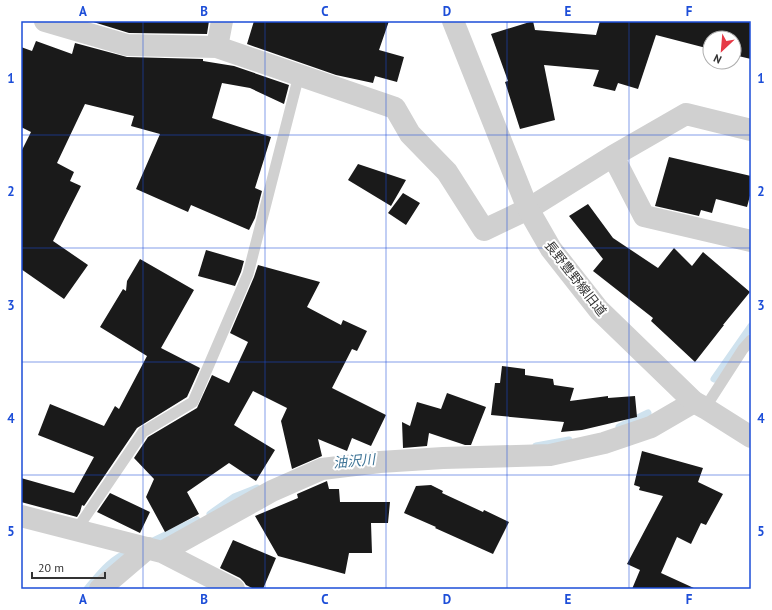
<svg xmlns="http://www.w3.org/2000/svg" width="772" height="610" viewBox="0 0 772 610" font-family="'PT Sans','Noto Sans JP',sans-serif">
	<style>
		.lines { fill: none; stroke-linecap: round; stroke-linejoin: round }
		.stream { stroke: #cfe2ee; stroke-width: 7 }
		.building { fill: #1a1a1a }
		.service { stroke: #d0d0d0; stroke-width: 11 }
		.minor { stroke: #d0d0d0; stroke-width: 22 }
		.tertiary { stroke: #d0d0d0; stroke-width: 22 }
		.grid { fill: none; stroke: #1d4ed8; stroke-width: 1; stroke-opacity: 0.55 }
		.labels { text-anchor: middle; stroke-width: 4; stroke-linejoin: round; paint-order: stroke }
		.street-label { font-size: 13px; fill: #333; stroke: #fff }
		.water-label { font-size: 14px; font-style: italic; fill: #3f7597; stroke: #fff }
		.neatline { fill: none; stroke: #1d4ed8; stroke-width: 1.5 }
		.grid-label { font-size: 13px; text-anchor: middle; font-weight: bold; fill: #1d4ed8 }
	</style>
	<rect width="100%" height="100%" fill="#fff"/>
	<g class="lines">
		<path class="stream" d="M714,379L751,326
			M619,427L648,413
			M536,446L569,440
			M210,514L234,497L257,488
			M149,543L197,520
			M87,589C102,571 110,560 132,550"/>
	</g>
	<path class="building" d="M90,21H209L207,34L129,33Z
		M254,21H389L379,50L404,57L397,82L375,76L373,83L336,75L247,44Z
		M533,21L535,30L596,35L600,21H751V59L734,55V38H710V49L656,35L638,89L618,83L615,91L593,86L599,70L544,65L555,120L520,129L505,82L508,81L491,34Z
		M36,41L72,54L75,43L127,57L203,59V61L234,66L289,85L284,104L250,88L222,83L212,118L271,137L255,188L262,191L255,218L249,230L191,205L188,212L136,189L160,134L131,126L134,116L85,104L57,163L74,172L70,181L81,186L53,241L88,265L64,299L21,269V152L31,132L21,127V47L32,51Z
		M669,157L751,176V192L747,207L716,199L712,213L701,210L699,216L655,206Z
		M358,164L406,180L391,206L348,180Z
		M403,193L420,203L406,225L388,213Z
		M588,204L613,238L658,268L674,248L692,266L703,252L750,292L723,325H724L695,362L651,321L653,318L593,271L603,259L569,216Z
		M206,250L244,261L241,272L235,286L198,276Z
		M140,259L194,290L161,348L200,368L187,397L137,428L84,506L82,505L80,512L77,517L21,502V478L74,493L94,457L38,435L50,404L104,426L115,406L119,409L147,356L100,327L123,289L126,291L127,281Z
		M258,265L320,282L307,307L341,325L343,320L367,331L357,351L352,349L332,388L386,415L371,446L352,438L347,451L318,439L322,456L292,469L281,421L287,408L253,391L234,425L275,450L256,481L229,463L187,492L199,514L165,532L146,497L154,479L134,458L148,437L197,408L212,375L229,383L248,342L230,333L254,277Z
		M502,366L525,369V375L553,379L554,385L574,388L570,401L608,396V398L635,396L637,417L582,430L561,432L564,422L491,415L495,383H500Z
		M447,393L486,407L471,445H465L429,433L427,446L403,448L402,422L410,426L417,402L441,409Z
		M642,451L703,468L698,482L723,494L706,525L701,523L691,544L677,537L661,573L696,589H632L640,570L627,564L663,496L639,490L640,487L634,485Z
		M327,481L329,489H339L340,502H390L388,523H371L372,553H349L345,574L278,556L255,516L298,498L297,494Z
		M431,485L443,491L442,493L483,512L484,510L509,522L493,554L435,528L436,527L404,513L416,486Z
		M110,493L150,512L140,533L97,512Z
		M233,540L276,558L263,589H254L246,585L244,582L240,578L220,568Z"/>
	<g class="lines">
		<path class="service" d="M705,408L743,349L751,340
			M77,529L143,432L193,402L248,274L299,75"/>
		<path class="minor" d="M45,21L127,45L217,47L395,108L410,134L447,172L484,230L528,209L613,156L644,216L751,241
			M217,47L222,21
			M613,156L686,114L751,130
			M21,516L162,552L272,491L322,469L380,462L443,458L550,455L604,443L651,427L694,402
			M162,552L234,589
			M100,589L148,548"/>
		<path class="tertiary" d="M453,21L528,209L551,249L599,310L694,402L705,408L751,437"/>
	</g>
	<path class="grid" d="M143,21V589M265,21V589M386,21V589M507,21V589M629,21V589M21,135H751M21,248H751M21,362H751M21,475H751"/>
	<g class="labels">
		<g class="street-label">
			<text transform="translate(576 278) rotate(52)" y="5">長野豊野線旧道</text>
		</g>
		<g class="water-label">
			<text transform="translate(354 461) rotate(-5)" y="5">油沢川</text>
		</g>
	</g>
	<rect width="772" height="610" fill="none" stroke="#ffffff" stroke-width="44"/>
	<g transform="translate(722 50) rotate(206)"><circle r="19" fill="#ffffff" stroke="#adadad"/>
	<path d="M0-3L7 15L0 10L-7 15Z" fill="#e63946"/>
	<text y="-6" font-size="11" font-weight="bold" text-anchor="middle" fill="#333333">N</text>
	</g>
	<path d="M32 572v6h73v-6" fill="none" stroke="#333333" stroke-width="2"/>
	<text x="38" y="572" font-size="12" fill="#333333" stroke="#ffffff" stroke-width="3" paint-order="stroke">20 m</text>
	<rect x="22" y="22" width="728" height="566" class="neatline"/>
	<g class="grid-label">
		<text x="83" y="16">A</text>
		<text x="204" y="16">B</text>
		<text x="325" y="16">C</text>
		<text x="447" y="16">D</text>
		<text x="568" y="16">E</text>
		<text x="689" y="16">F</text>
		<text x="11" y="83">1</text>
		<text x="761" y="83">1</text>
		<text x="11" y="196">2</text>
		<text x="761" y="196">2</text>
		<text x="11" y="310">3</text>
		<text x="761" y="310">3</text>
		<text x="11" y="423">4</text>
		<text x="761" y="423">4</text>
		<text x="11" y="536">5</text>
		<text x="761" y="536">5</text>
		<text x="83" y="604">A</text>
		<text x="204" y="604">B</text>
		<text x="325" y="604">C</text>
		<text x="447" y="604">D</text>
		<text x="568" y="604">E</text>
		<text x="689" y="604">F</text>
	</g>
</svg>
